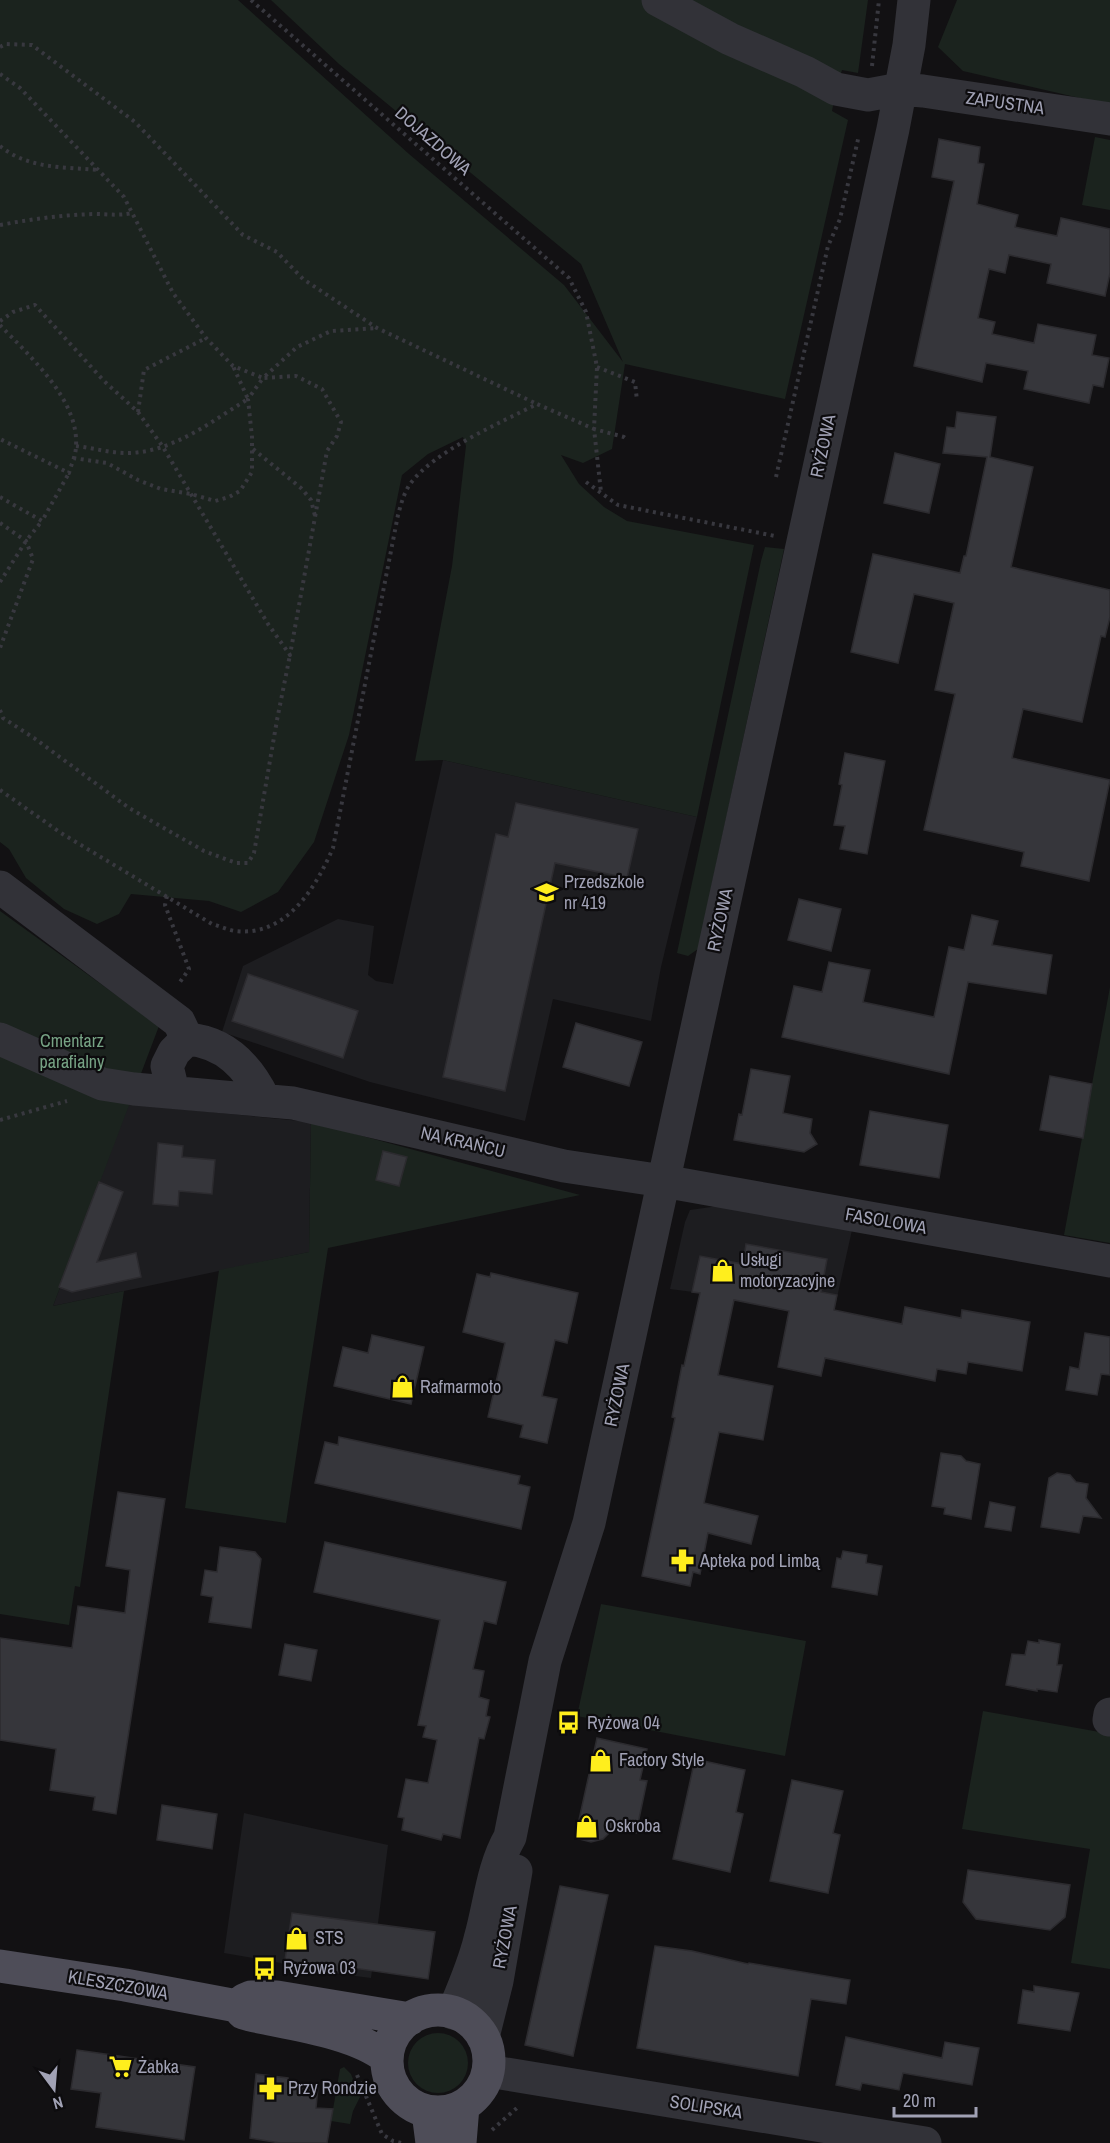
<svg xmlns="http://www.w3.org/2000/svg" width="1110" height="2143" viewBox="0 0 1110 2143" font-family="'Archivo Narrow',sans-serif">
	<style>
		.built { fill: #1d1d20 }
		.green { fill: #1b231e }
		.building { fill: #36363b; stroke: #2c2b2f; stroke-width: 1.5 }
		.lines { fill: none; stroke-linecap: round; stroke-linejoin: round }
		.path { stroke: #38383f; stroke-width: 4; stroke-dasharray: 3 4.5; stroke-linecap: butt }
		.minor { stroke: #323238; stroke-width: 33 }
		.major { stroke: #4e4d58; stroke-width: 33 }
		.labels { text-anchor: middle; stroke-width: 4.5; stroke-linejoin: round; paint-order: stroke }
		.street-label { font-size: 18px; fill: #a1a2b5; stroke: #0d0c0e }
		.poi-label { font-size: 18px; fill: #a1a2b5; stroke: #0d0c0e; text-anchor: start }
		.park-label { font-size: 18px; fill: #76a284; stroke: #0d0c0e }
	</style>
	<rect width="100%" height="100%" fill="#121113"/>
	<path class="built" d="M443,760L697,817L661,967L651,1021L553,999L525,1121L370,1082L222,1032L243,966L338,919L374,926L368,975L376,981L393,984Z
		M128,1104L311,1122L309,1252L53,1306Z
		M718,1206L852,1230L832,1320L693,1292L670,1289L685,1222L690,1210Z
		M244,1813L388,1845L371,1978L285,1967L281,1963L224,1953Z"/>
	<path class="green" d="M0,0H238L409,154L564,285L623,362L581,264L339,64L271,0H868L858,73L842,70L836,89L832,111L848,120L785,399L625,364L612,449L583,463L561,455L579,484L604,507L627,521L754,545L697,817L443,760L415,761L452,566L466,446L463,437L428,454L402,475L349,735L314,842L278,892L241,912L209,901L131,894L119,914L97,924L64,909L26,878L9,849L0,842Z
		M957,0H1110V105L963,71L938,47Z
		M1095,137L1110,140V210L1082,205Z
		M765,547L784,549L698,949L688,956L677,953L761,561Z
		M0,911L159,1026L53,1306L124,1291L80,1587L75,1586L69,1625L0,1614Z
		M1110,987V1243L1064,1235Z
		M311,1122L580,1195L328,1248L286,1523L185,1508L219,1270L309,1252Z
		M601,1604L806,1641L785,1756L577,1716Z
		M983,1711L1105,1733L1110,1730V1969L1071,1963L1090,1849L962,1829Z
		M408 2063a30 30 0 1 1 60 0a30 30 0 1 1-60 0Z
		M344,2067L351,2074L360,2097L353,2111L350,2124L331,2121L340,2069Z"/>
	<path class="building" d="M939,139L980,147L978,163L984,164L977,204L1018,215L1015,227L1057,236L1061,218L1110,229V273L1105,296L1047,283L1051,264L1009,255L1005,273L989,269L978,318L995,322L992,334L1034,343L1038,324L1096,335L1092,355L1109,358L1103,387L1093,385L1089,403L1024,389L1028,371L986,363L982,382L914,366L954,181L932,177Z
		M957,412L996,417L990,457L1033,467L1011,567L1110,590V617L1105,637L1101,636L1082,722L1023,709L1012,758L1110,780L1089,881L1021,866L1024,852L924,830L955,694L935,690L954,603L914,594L898,663L851,652L873,554L960,573L964,556H966L987,457L943,453L947,427L955,428Z
		M895,453L940,464L929,513L884,503Z
		M845,753L885,761L867,854L840,849L845,826L834,825L842,785L839,784Z
		M516,803L638,829L627,878L555,863L505,1091L443,1077L496,834L508,837Z
		M799,899L841,909L831,951L788,940Z
		M972,915L998,921L992,945L1052,955L1046,994L968,982L949,1074L782,1037L794,986L822,992L829,962L870,970L863,1002L934,1017L949,947L964,950Z
		M248,974L358,1011L343,1058L232,1021Z
		M576,1023L642,1042L629,1086L563,1067Z
		M751,1069L790,1076L783,1113L812,1119L810,1133L817,1144L804,1152L734,1140L739,1114L742,1115Z
		M1050,1076L1092,1084L1083,1138L1040,1130Z
		M870,1111L948,1125L939,1178L860,1165Z
		M158,1143L183,1146L182,1157L215,1160L212,1194L179,1191L178,1206L153,1204Z
		M383,1151L407,1157L399,1186L376,1180Z
		M99,1182L123,1192L97,1262L136,1253L141,1277L72,1292L59,1287Z
		M746,1244L827,1259L821,1292L837,1295L834,1310L902,1324L905,1307L961,1318L962,1310L1030,1322L1022,1371L968,1362L966,1374L937,1369L935,1381L825,1358L821,1376L778,1367L789,1311L734,1300L718,1375L773,1386L763,1440L719,1432L704,1503L758,1516L751,1544L708,1533L700,1574L693,1572L690,1586L642,1576L675,1418L672,1417L682,1365L684,1366L700,1293L692,1292L700,1256L743,1264Z
		M491,1273L578,1293L567,1343L555,1340L542,1396L557,1399L547,1443L520,1437L523,1425L488,1417L505,1343L463,1332L477,1274L490,1277Z
		M1085,1333L1110,1337V1375L1101,1374L1097,1395L1066,1390L1070,1367L1079,1369Z
		M372,1335L424,1347L411,1404L334,1386L343,1347L368,1353Z
		M339,1437L520,1476L518,1484L530,1487L521,1529L315,1483L325,1442L338,1445Z
		M941,1453L961,1456L966,1461L980,1464L971,1519L944,1514L945,1508L932,1506Z
		M1057,1473L1070,1475L1076,1482L1088,1484L1086,1498L1101,1518L1083,1516L1079,1533L1041,1527L1049,1478Z
		M118,1492L165,1499L116,1814L93,1810L95,1797L50,1790L56,1749L0,1740V1638L72,1648L78,1606L125,1613L130,1570L106,1566Z
		M990,1502L1015,1507L1011,1531L985,1527Z
		M325,1542L506,1582L496,1624L484,1621L473,1669L484,1671L479,1697L489,1700L486,1716L490,1717L484,1739L479,1738L460,1838L443,1834L441,1840L402,1830L404,1818L398,1817L406,1779L428,1783L437,1740L423,1737L426,1726L418,1725L440,1620L314,1592Z
		M220,1547L255,1552L261,1559L251,1628L209,1622L213,1597L201,1595L205,1570L217,1572Z
		M843,1551L867,1555L866,1563L882,1566L877,1595L832,1587L837,1558L841,1559Z
		M1039,1640L1060,1644L1057,1665H1062L1057,1692L1037,1689V1691L1006,1685L1012,1654L1025,1655L1028,1641L1039,1643Z
		M285,1644L317,1650L311,1681L279,1675Z
		M597,1738L647,1749L640,1780L647,1781L636,1833L614,1828L603,1839L591,1842L575,1838Z
		M695,1759L745,1770L736,1812L743,1814L730,1872L673,1859Z
		M792,1780L843,1791L833,1833L840,1835L828,1893L770,1881Z
		M162,1805L217,1814L212,1849L157,1840Z
		M968,1870L1070,1885L1065,1917L1050,1930L976,1919L963,1902Z
		M560,1886L608,1895L573,2056L525,2045Z
		M292,1913L435,1932L428,1979L354,1968L353,1974L302,1967L303,1963L285,1960Z
		M655,1946L692,1951L748,1964L749,1963L850,1980L846,2004L811,1999L798,2076L637,2048Z
		M1034,1986L1079,1993L1070,2031L1018,2023L1023,1990L1034,1992Z
		M846,2037L942,2058L945,2042L979,2048L972,2085L903,2073L899,2090L862,2083L860,2090L836,2085Z
		M77,2050L195,2067L184,2140L96,2127L101,2093L71,2089Z
		M256,2074L288,2078V2084L318,2087L316,2108L333,2109L327,2143H280L250,2138Z"/>
	<g class="lines">
		<path class="path" d="M251,0L569,278L586,312L597,367L594,429L624,437L628,440
			M0,47L6,44L32,45L135,122L243,235L277,252L303,279L377,328L537,404
			M872,66L879,0
			M0,74L20,88L124,197L173,293L206,338L233,366L263,378L248,399L252,437V472L240,491L229,497L215,501L191,494L161,489L138,480L107,463L73,458
			M0,146C28,169 64,167 98,170
			M0,225C32,219 62,215 95,214C109,214 118,216 132,213
			M0,321L13,312L35,305L104,381L138,412L163,447L268,624L290,655L327,451L337,436L341,422L322,389L296,376L263,378L297,347L331,331L377,328
			M0,325C29,356 79,399 76,446C76,455 71,465 69,473L0,439
			M597,367L635,382L637,401
			M138,412L144,370L206,338
			M76,446C93,448 110,453 127,453C172,453 212,421 248,399L233,366
			M253,449L301,488L311,500L315,516
			M776,477L828,246L840,219L859,135
			M586,482L618,505L775,536
			M0,497L42,521L69,473
			M0,523L26,541L33,559L0,648
			M0,582L26,541L42,521
			M0,710L3,718L34,738L129,808L204,851L236,863H248L254,853L277,720L290,655
			M0,790L61,833L212,924C220,926 228,930 235,931C286,937 315,889 333,848L398,515C401,504 404,493 410,484C434,451 500,423 537,404L594,429L601,492
			M167,896L165,905L189,969L178,985
			M0,1120L67,1101
			M357,2075L382,2134L393,2141L401,2143
			M492,2130L518,2107"/>
		<path class="minor" d="M658,0L730,39L805,72L836,89L868,95L900,89L923,91L1110,119
			M0,887L179,1022L187,1039
			M0,1039L102,1084L134,1089L293,1103L564,1166L663,1181L1110,1261
			M187,1039C225,1042 248,1066 264,1099
			M179,1092L172,1087L167,1066L174,1052L187,1039
			M1109,1720L1110,1714
			M453,2013C463,1989 474,1964 480,1939C490,1904 492,1868 510,1837L545,1661L589,1523L893,129L909,45L914,0
			M483,2037L497,1981L516,1871
			M488,2071L925,2143"/>
		<path class="major" d="M0,1966L125,1985L237,2006L243,2013L250,2015C291,2024 355,2032 387,2058
			M237,2006L244,2000L251,1997H277L410,2019
			M387 2061a51 51 0 1 1 102 0a51 51 0 1 1-102 0Z
			M428,2112L432,2143
			M460,2143L463,2106"/>
	</g>
	<defs>
		<symbol id="school-bare" viewBox="-9 -9 18 18"><path d="M0-5L7-2L0 1L-7-2ZM-4 1L0 2.5L4 1V4Q0 6-4 4Z" fill="#ffee1d" stroke="#0d0c0e" stroke-width="2.5" paint-order="stroke"/></symbol>
		<symbol id="shop-bare" viewBox="-9 -9 18 18"><path d="M-5-2.5h2.3a2.7 3.5 0 0 1 5.4 0H5L5.5 6h-11ZM-1.5-2.5h3a1.5 2.3 0 0 0-3 0Z" fill="#ffee1d" stroke="#0d0c0e" stroke-width="2.5" paint-order="stroke"/></symbol>
		<symbol id="pharmacy-bare" viewBox="-9 -9 18 18"><path d="M-2-6h4v4h4v4h-4v4h-4v-4h-4v-4h4Z" fill="#ffee1d" stroke="#0d0c0e" stroke-width="2.5" paint-order="stroke"/></symbol>
		<symbol id="bus-bare" viewBox="-9 -9 18 18"><path d="M-5-6H5V4H4V6H2V4H-2V6H-4V4H-5ZM-3.5-4V0h7V-4ZM-3.5 1.2v1.5H-2V1.2ZM2 1.2v1.5H3.5V1.2Z" fill="#ffee1d" stroke="#0d0c0e" stroke-width="2.5" paint-order="stroke"/></symbol>
		<symbol id="supermarket-bare" viewBox="-9 -9 18 18"><path d="M-6-5.5h2.5l.6 2H6L4.5 2H-2.5L-4.4-4H-6ZM-1.5 3.2a1.3 1.3 0 1 0 .1 0ZM3 3.2a1.3 1.3 0 1 0 .1 0Z" fill="#ffee1d" stroke="#0d0c0e" stroke-width="2.5" paint-order="stroke"/></symbol>
	</defs>
	<g fill-rule="evenodd">
		<use href="#school-bare" x="530" y="876" width="33" height="33"/>
		<use href="#shop-bare" x="706" y="1254" width="33" height="33"/>
		<use href="#shop-bare" x="386" y="1370" width="33" height="33"/>
		<use href="#pharmacy-bare" x="666" y="1544" width="33" height="33"/>
		<use href="#bus-bare" x="552" y="1706" width="33" height="33"/>
		<use href="#shop-bare" x="584" y="1744" width="33" height="33"/>
		<use href="#shop-bare" x="570" y="1810" width="33" height="33"/>
		<use href="#shop-bare" x="280" y="1922" width="33" height="33"/>
		<use href="#bus-bare" x="248" y="1952" width="33" height="33"/>
		<use href="#supermarket-bare" x="104" y="2050" width="33" height="33"/>
		<use href="#pharmacy-bare" x="254" y="2072" width="33" height="33"/>
	</g>
	<g class="labels">
		<g class="street-label">
			<text transform="translate(1005 103) rotate(8)" y="6">ZAPUSTNA</text>
			<text transform="translate(433 141) rotate(41)" y="6">DOJAZDOWA</text>
			<text transform="translate(823 446) rotate(-78)" y="6">RYŻOWA</text>
			<text transform="translate(720 920) rotate(-78)" y="6">RYŻOWA</text>
			<text transform="translate(463 1142) rotate(13)" y="6">NA KRAŃCU</text>
			<text transform="translate(886 1221) rotate(10)" y="6">FASOLOWA</text>
			<text transform="translate(617 1395) rotate(-78)" y="6">RYŻOWA</text>
			<text transform="translate(505 1937) rotate(-79)" y="6">RYŻOWA</text>
			<text transform="translate(118 1985) rotate(10)" y="6">KLESZCZOWA</text>
			<text transform="translate(706 2107) rotate(9)" y="6">SOLIPSKA</text>
		</g>
		<g class="poi-label">
			<text x="564" y="888">Przedszkole<tspan x="564" dy="21">nr 419</tspan></text>
			<text x="740" y="1266">Usługi<tspan x="740" dy="21">motoryzacyjne</tspan></text>
			<text x="420" y="1393">Rafmarmoto</text>
			<text x="700" y="1567">Apteka pod Limbą</text>
			<text x="587" y="1729">Ryżowa 04</text>
			<text x="619" y="1766">Factory Style</text>
			<text x="605" y="1832">Oskroba</text>
			<text x="315" y="1944">STS</text>
			<text x="283" y="1974">Ryżowa 03</text>
			<text x="138" y="2073">Żabka</text>
			<text x="288" y="2094">Przy Rondzie</text>
		</g>
		<g class="park-label">
			<text x="72" y="1047">Cmentarz<tspan x="72" dy="21">parafialny</tspan></text>
		</g>
	</g>
	<g transform="translate(54 2089) rotate(164)" stroke="#0d0c0e" stroke-width="4.5" paint-order="stroke">
	<path d="M0-4.5L10 22L0 15L-10 22Z" fill="#a1a2b5"/>
	<text y="-9" font-size="16" font-weight="bold" text-anchor="middle" fill="#a1a2b5">N</text>
	</g>
	<path d="M894 2107v9h82v-9" fill="none" stroke="#a1a2b5" stroke-width="3"/>
	<text x="903" y="2107" font-size="18" fill="#a1a2b5" stroke="#0d0c0e" stroke-width="4.5" paint-order="stroke">20 m</text>
</svg>
